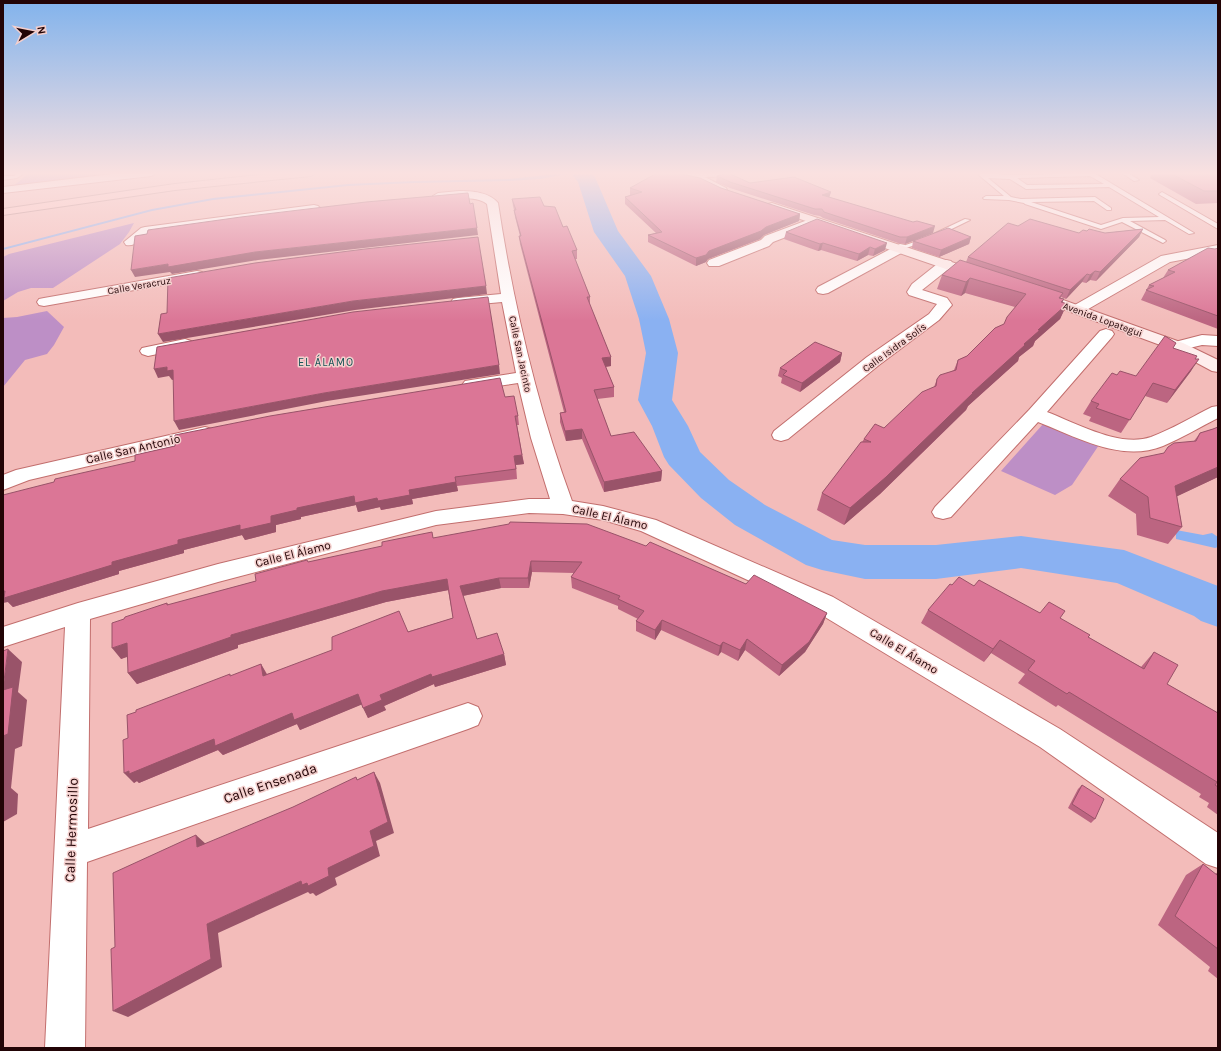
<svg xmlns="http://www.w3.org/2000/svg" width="1221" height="1051" viewBox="0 0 1221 1051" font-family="Karla,sans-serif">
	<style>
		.green { fill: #bd8fc6 }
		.water { fill: #8ab1f2 }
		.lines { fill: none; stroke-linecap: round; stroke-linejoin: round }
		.stream { fill: #8ab1f2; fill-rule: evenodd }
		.river { fill: #8ab1f2; fill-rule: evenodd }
		.lane-casing { stroke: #c26e6d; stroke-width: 2 }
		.street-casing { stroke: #c26e6d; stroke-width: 2 }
		.secondary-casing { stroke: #c26e6d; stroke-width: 2 }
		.highway-casing { stroke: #b08181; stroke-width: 2 }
		.lane { fill: #fff; fill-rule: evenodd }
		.street { fill: #fff; fill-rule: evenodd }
		.secondary { fill: #feeeed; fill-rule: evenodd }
		.highway { fill: #fdc5c3; fill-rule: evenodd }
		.wall { fill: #bc6581 }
		.shaded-wall { fill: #995369 }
		.building { fill: #db7696; stroke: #995369 }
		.labels { text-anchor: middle; stroke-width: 3; stroke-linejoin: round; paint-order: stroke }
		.far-street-label { font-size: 10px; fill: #220406; stroke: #f4cfcd }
		.far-neighbourhood-label { font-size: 11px; letter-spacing: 1px; fill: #165356; stroke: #f4cfcd }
		.street-label { font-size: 12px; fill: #220406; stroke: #f4cfcd }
		.near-street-label { font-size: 14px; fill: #220406; stroke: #f4cfcd }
	</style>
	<rect width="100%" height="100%" fill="#f3bcba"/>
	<path class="green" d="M29,173H135L11,188Z
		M134,223L129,232L120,244L53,288H31L18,292L3,301V257L9,254Z
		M47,311L64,327L54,345L47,354L25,360L3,387V318L17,317Z
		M1044,423L1099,445L1072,485L1055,495L1001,471Z"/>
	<path class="water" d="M1176,530L1203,535L1212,533L1218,537V547L1215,548L1176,539Z"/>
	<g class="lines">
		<path class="stream" d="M564,173H573L540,179L509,181L413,183L348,186L213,200L152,211L3,250V248L152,209L213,198L348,184L413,181L509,179Z"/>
		<path class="river" d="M571,173H592L595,177L618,231L651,276L669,319L678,353L672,400L688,426L700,452L729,480L765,505L832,540L865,545H936L1021,536L1124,550L1218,586V627L1201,621L1194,616L1117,583L1021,568L936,579H865L822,570L806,565L735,525L701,498L669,465L664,457L652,426L638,400L646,353L639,319L625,276L594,232L578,182Z"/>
		<defs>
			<path id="lane" d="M18,173H24L17,178L3,180V176H14Z
				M982,173L1011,175L1094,173L1194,233L1189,234L1165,220L1130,221L1165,240L1166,241L1163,243L1122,222L1101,229L1025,204L1024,203L1009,200L984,199L983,198L986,196H1004L980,176L979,175ZM1090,176L1104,184L1027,185L1017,178ZM988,178L1010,179L1026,189L1109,187L1159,217L1123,218L1101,225L1031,202L1094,201L1107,210H1111V208L1095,197L1021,199L1011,197Z
				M1122,173H1128L1139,180L1134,181Z
				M1162,192L1218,224V229L1160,195L1159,194Z
				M965,219L970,220L927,241L900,250L897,248L923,239Z"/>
			<path id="street" d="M120,173H156L151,176L3,193V187Z
				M459,191C472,191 489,192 498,203C513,302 537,406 572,501L603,506L656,520L833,597L1060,729L1218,833V868L1206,864L1040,747L815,611L641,531L603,520L563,514L529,513L436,525L218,582L90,619L88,829L468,703L478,707L482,716L478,725L468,729L87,862L85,1048H45L65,627L3,647V627L78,603L218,564L436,511L529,499H550L531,438L518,383L471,390L465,389L462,385L465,381L471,380L516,373L502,302L458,306L453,305L451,302L453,299L458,298L501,294L487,204C471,192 439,204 433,196L438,193Z
				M314,205L318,206L320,208L318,210L149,234C141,239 135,247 126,245L124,242L141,228L145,227Z
				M813,218L817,219L819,222L817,225L773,242L769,246L719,266H709L707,263L709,260L761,240L765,236Z
				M900,244L905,245L906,248L905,251L828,293L823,294L818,293L816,290L818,287Z
				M1218,245V253L1170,262L1083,312L1078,313L1073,312L1071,309L1073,306L1161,256Z
				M946,260L951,261L953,264L951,267L922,290L947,298L952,305L939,320L879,365L788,439L781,441L774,439L772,435L774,431L867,357L929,314L937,304L909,295L907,292L912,284L941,261Z
				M197,271L202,272L204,275L202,278L44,306L39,305L37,302L39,299L44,298Z
				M1106,329L1112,331L1114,334L1112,337L1047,412C1076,423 1120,448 1151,437C1172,429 1192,417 1212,407L1218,406V418C1200,427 1182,438 1163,446C1121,463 1077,437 1038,422L951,517L943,519L935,517L932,512L935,507L1029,410L1100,331Z
				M1202,335L1218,336V346L1202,345L1177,351L1171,349L1169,346L1171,343Z
				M185,339L191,341L193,344L191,347L148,356L142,354L140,351L142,348Z
				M205,427L212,429L214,433L212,437L29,480L3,490V475L16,470Z"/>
			<path id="secondary" d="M685,173H735L730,176L705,177L726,188L727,190L726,192L722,193Z
				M772,203L985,273L987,276L985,279L980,280L975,279L768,208L766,206L768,204Z
				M1038,291L1183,343L1218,360V372L1212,371L1171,349L1033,298L1031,295L1033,292Z"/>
			<path id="highway" d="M277,173H316L311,176L175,190L3,215V209L175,184Z"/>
		</defs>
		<use href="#lane" class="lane-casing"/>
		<use href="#street" class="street-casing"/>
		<use href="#secondary" class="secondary-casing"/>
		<use href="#highway" class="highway-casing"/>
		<use href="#lane" class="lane"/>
		<use href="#street" class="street"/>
		<use href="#secondary" class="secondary"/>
		<use href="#highway" class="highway"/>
	</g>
	<path class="wall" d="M1152,173H1218V203L1196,204L1150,178Z
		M717,176L750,183L831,192L829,197L933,233L905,244L898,243L823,218L820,216L814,215L730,188L716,182Z
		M630,188H721L800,214L799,221L764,235L760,239L708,259L706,262L696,266L648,242V235L656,233L625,204V197L631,195H630Z
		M512,199L544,206L563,227L577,250V259H575L590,297V305L611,366L606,367L614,387V397L597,399L611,436L662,471L661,481L604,492L582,439L566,441L560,422V413L564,412L520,244L519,236H520L515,217L514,210L513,206Z
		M1018,226L1079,233L1087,231L1105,233L1143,229L1139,237L1096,281L1090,280L1086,283L1082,282L1066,299L1061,297V298L1063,302L1067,304L1060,319L1035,341L1033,346L1019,357L1018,361L968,406L966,410L880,494L844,525L817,510L822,493L862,442L864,439L884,428L934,387L937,379L954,370L958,360L967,356L1004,325L1015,307L965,293L961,296L937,289L942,275L966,262L968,257Z
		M786,232L885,250L873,256L868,255L857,261L821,250L818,251L784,239Z
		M971,237L969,244L939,257L912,248L913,241Z
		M1218,248V329L1141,300L1149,285L1163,278L1168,270Z
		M1173,348L1195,359L1191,371L1167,403L1145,396L1121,433L1089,421L1091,417L1083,414L1091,401L1117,375L1136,376Z
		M842,353L840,362L800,392L781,383L782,378L778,376L780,368Z
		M505,397L518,416L519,425H517L524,464L516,465L517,479L457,486L458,491L412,499L413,504L381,510L380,507L358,512L356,505L301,517V519L276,525V532L245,540L242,535L184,550V553L119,571V574L13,607L8,602Z
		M1218,427V477L1177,496L1182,527L1168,544L1137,535L1136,514L1108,496L1120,479L1164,453L1194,441L1200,433L1213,429Z
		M434,538L746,584L827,613L823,624L805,652L779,676L745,650L738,661L721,652L718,656L661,630L655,640L636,631V621L638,619L618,609V606L572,588L571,577L574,573L532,572L529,588H501L463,596L477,639L504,654L506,665L435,687L434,684L384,706L386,710L368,718L362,704L300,730L297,724L223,755L218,750L139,783L137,781L134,783L128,738L232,676L261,664L267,674L453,618L448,590L386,602L238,645V648L137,684L128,673V656L121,659L124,619L167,603L168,605L256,581L308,562Z
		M952,585L974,586L1040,613L1060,618L1088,637L1141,667L1154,652L1167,684L1218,713V815L1207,807L1209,803L1199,797L1201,794L1058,705L1056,707L1018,683L1025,674L991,653L984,662L921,623L928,610Z
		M1082,785L1095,819L1091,823L1068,808L1078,789Z
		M1203,864L1215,874L1218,872V979L1208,971L1210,967L1158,925L1186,875Z"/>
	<path class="shaded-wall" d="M831,192L829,198L822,195Z
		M800,214L799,221L764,235L760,239L708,259L706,262L696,266V258L709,251L766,227Z
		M935,226L933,233L905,244L907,237Z
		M477,228L478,235L258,260L172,274L170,272L135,277L131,270L168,264L255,252Z
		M1143,229L1139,237L1096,281L1100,272Z
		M971,237L969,244L939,257L941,250Z
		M823,243L821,250L818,251L820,244Z
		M887,243L885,250L873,256L875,249Z
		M870,247L868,255L857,261L859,254Z
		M1095,271L1090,280L1086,283L1090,275Z
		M1087,274L1082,282L1066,299L1070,290Z
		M970,278L965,293L961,296L966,282Z
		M486,286L487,294L355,310L163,342L158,334L353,301Z
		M1064,299L1058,312L1067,304L1060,319L1035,341L1033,346L1019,357L1018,361L968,406L966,410L880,494L844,525L850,508L1024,344L1061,302Z
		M842,353L840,362L800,392L802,383Z
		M611,357V366L602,367V358Z
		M1199,359L1191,371L1167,403L1175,390Z
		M499,365L500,374L327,401L179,430L174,421L324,393Z
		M167,367L173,370L177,379L172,380L169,376L158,378L154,369Z
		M582,429V439L566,441L565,431Z
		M522,455L524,464L515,465L514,456Z
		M1218,467V477L1163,503L1175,486Z
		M662,471L661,481L604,492V482Z
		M455,477L458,491L412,499L413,504L381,510L378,501L409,490Z
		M354,496L377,498L380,507L358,512L356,505L301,517V519L276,525V532L245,540L242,535L184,550V553L119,571V574L13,607L8,602L3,603V591H5L112,562L178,540L271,516L297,508Z
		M531,561L532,572L529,588L528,578Z
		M499,578L501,588L462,596L460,586Z
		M447,579L449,590L386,602L238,645V648L137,684L128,673L231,635L382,591Z
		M827,613L823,624L805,652L779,676L782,665Z
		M662,620L661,630L655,640V630Z
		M747,639L745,650L738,661L740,650Z
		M1000,640L991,653L984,662L993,649Z
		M723,642L721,652L718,656L720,646Z
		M127,643L136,654L121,659L112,648Z
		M8,649L22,662L18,692L27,700L22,746L15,749L11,788L18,794L17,814L3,822V690Z
		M504,654L506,665L435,687L434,684L384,706L386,710L368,718L363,708L380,695L431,674Z
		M261,664L267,675L263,676Z
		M358,694L363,704L300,730L297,724L223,755L218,750L139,783L137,781L134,783L124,773L214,739L292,713Z
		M374,772L380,783L394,833L376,841L380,856L335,878L337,885L316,896L313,893L310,894L308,892L218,933L222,967L128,1017L113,1011L207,924L301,881L328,868L370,831Z
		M196,835L207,845L197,847Z"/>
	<path class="building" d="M657,173H676L700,178L721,188L800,214L766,227L761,231L709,251L706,255L696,258L648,235L662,232L625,197L642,192L630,188Z
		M728,173L750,183L794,177L831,192L822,195L913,222L917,221L935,226L907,237H900L824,212L822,209H815L730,182L717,176Z
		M1170,173H1218V191H1204Z
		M468,193L470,204L473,203L477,228L255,252L168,267V264L131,270L135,236L147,234L148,230L241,217L366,202Z
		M540,197L544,206L555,207L563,227L567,226L577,250L572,251L590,297H587L611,357L602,358L614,387L594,390L611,436L634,432L662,471L604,482L582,429L565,431L560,413L566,412L519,236H521L514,210H516L512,199Z
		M817,219L887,243L875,249L870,247L859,254L823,243L820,244L786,232Z
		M1030,219L1079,233L1083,230L1087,231L1089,229L1105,233L1143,229L1100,272L1095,271L1090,275L1087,274L1070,290L968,257L1008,223L1018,226Z
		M948,228L971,237L941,250L913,241Z
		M478,237L486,286L353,301L158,334L161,314L167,313L168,278L255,263L365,249Z
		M1208,248L1215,249L1218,248V316L1146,290L1154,286L1149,285L1175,272L1168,270Z
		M960,260L1063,293L1059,298L1064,299L1061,302L1067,304L1038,330H1040L1024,344L1025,345L972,393H973L886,477L850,508L822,493L861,442H871L864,439L875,424L884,428L922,392L936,386L937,379L940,375L956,370L958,360L967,356L995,328L1004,324L1007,317L1026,294L970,278L966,282L942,275Z
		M488,297L499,365L324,393L174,421L173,370L167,371V367L154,369L157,347L353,312Z
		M1165,336L1176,343L1173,348L1197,356L1195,359H1199L1175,390L1153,383L1130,420L1096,408L1099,404L1091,401L1112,373L1117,375L1120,371L1136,376Z
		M815,342L842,353L802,383L783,375L787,371L780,368Z
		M500,378L505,397L514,396L518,416H515L522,455L514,456L516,469L455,477L456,482L409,490L410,495L378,501L377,498L355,503L354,496L297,508V510L271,516V523L240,530V525L178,540V544L112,562V565L4,598L5,591H3V495L54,482L55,479L135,461V455L175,446V435L270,416Z
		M1218,427V467L1175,486L1182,527L1150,518L1148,497L1120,479L1140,458L1164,453L1168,447L1174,443L1196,441L1200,433L1213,429Z
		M510,522L587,524L646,546L650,542L746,584L754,575L827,613L809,642L782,665L747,639L740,650L723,642L720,646L662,620L655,630L636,621L644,611L618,599L620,596L571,577L582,562L531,561L528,578H499L460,586L477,639L497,633L504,654L432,677L431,674L380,695L382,700L363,708L358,694L294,720L292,713L215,746L214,739L129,774V771L124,773L123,740L128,738L127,715L136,712V710L230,674V676L261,664L263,676L332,650V637L399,611L408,632L453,618L447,579L382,591L231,635V637L128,673L127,643L112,648V623L124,619L125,617L167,603V605L256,581L255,574L307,560L308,562L382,546V542L432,532L433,538L509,524Z
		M959,577L974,586L979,580L1040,613L1049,602L1065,611L1060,618L1090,635L1088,637L1144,669L1154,652L1178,665L1167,684L1218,713V787L1215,785L1217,782L1069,692L1067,694L1028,670L1035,661L1000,640L993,649L928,610L950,584L952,585Z
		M8,649L3,689V651Z
		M13,687L8,734L3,736V690Z
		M374,772L388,822L370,831L374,846L328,868L329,876L308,886L307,883L302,885L301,881L207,924L211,959L113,1011L111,949L115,947L113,873L196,835L197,847L293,807L356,777L357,780Z
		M1082,785L1104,799L1095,819L1072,804Z
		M1203,864L1217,875L1218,874V949L1175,916Z"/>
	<linearGradient id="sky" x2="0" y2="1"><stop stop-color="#82b3ec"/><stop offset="0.54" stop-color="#fae1e0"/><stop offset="1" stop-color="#fae1e0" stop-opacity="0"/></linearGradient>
	<rect width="1221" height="321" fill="url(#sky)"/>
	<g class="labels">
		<g class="far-street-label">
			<text transform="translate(139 285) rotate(-10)" y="4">Calle Veracruz</text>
			<text transform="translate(1103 319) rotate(20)" y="4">Avenida Lopategui</text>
			<text transform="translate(894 347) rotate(-36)" y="4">Calle Isidra Solís</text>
			<text transform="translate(521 354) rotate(78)" y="4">Calle San Jacinto</text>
		</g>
		<g class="far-neighbourhood-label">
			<text x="326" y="366">EL ÁLAMO</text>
		</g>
		<g class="street-label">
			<text transform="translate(133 449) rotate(-13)" y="4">Calle San Antonio</text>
			<text transform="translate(610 517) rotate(13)" y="4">Calle El Álamo</text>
			<text transform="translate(293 554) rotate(-14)" y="4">Calle El Álamo</text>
			<text transform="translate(904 651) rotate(31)" y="4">Calle El Álamo</text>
		</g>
		<g class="near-street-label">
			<text transform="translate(270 783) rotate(-19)" y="5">Calle Ensenada</text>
			<text transform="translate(71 830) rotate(-88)" y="5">Calle Hermosillo</text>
		</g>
	</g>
	<rect width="1221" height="1051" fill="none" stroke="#220406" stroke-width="8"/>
	<g transform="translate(32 32) rotate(80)" stroke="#f4cfcd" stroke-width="3" paint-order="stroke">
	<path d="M0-3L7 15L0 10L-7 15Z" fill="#220406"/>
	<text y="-6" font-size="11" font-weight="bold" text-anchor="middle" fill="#220406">N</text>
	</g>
</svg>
